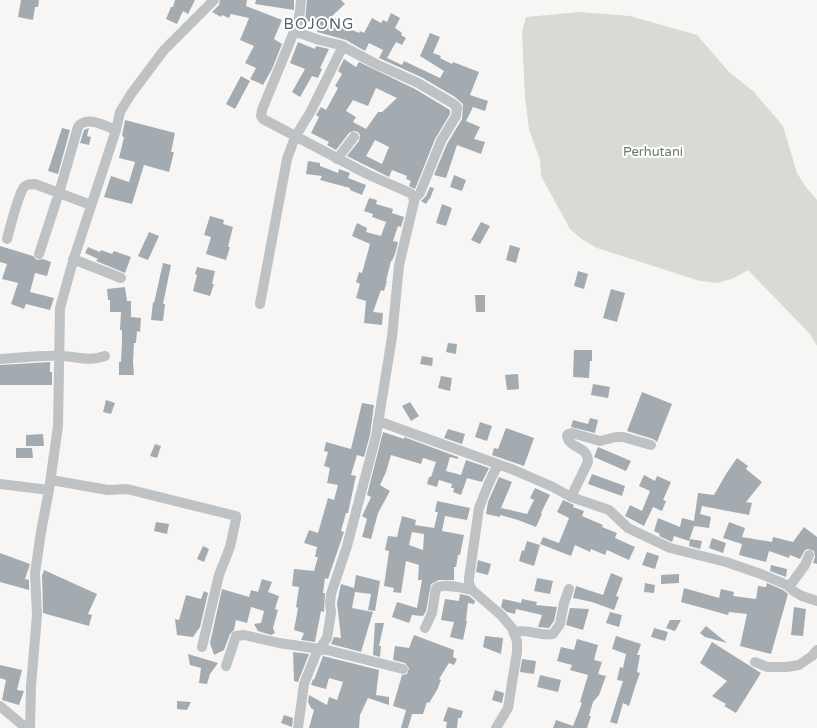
<svg xmlns="http://www.w3.org/2000/svg" width="817" height="728" viewBox="0 0 817 728" font-family="'Varela Round',sans-serif">
	<style>
		.green { fill: #d7dbd4 }
		.building { fill: #a4abb0; fill-rule: evenodd }
		.lines { fill: none; stroke-linecap: round; stroke-linejoin: round }
		.street { stroke: #bec2c5; stroke-width: 10 }
		.labels { text-anchor: middle; stroke-width: 4; stroke-linejoin: round; paint-order: stroke }
		.park-label { font-size: 13px; fill: #6c7a67; stroke: #fff }
		.quarter-label { font-size: 15px; letter-spacing: 1px; fill: #566168; stroke: #fff }
	</style>
	<rect width="100%" height="100%" fill="#f7f6f4"/>
	<path class="green" d="M580,12L630,16L697,35L729,72L754,92L783,126L797,173L805,186L817,200V346L810,334L748,270L734,278L718,283L700,281L597,248L583,240L570,229L541,176L540,160L529,129L525,98L522,32L526,17Z"/>
	<path class="building" d="M21,0H39L38,7H35L33,20L18,17Z
		M175,0H195L188,14L183,11L177,24L166,19L171,7H173Z
		M220,0H247L246,6L282,20L274,39L282,44L272,69L263,85L250,79L256,68L245,63L254,46L240,40L249,18L231,14L229,18L222,15L221,17L212,12L219,5Z
		M256,0H294V10L255,4Z
		M307,0H341L345,4L331,17L337,19L336,23L359,33L360,31L364,33L372,18L381,23L383,20L387,22L391,13L400,18L395,28L402,33L401,35L406,38L402,45L396,42L387,58L402,65L404,61L440,78L444,71L420,56L430,33L440,37L433,53L441,56L440,58L452,64L453,62L479,72L470,95L488,101L485,111L473,107L466,121L480,127L474,139L485,142L481,154L457,145L446,178L434,175L447,144L462,119L463,104L455,97L421,77L379,58L383,50L369,43L365,51L346,40L317,32L320,23L305,21Z
		M298,42L315,49L316,46L329,49L320,68L322,69L318,78L312,76L300,97L292,92L305,69L290,63Z
		M344,59L356,67L359,62L415,89L450,110V114L435,139L415,189L409,186L411,181L406,179L407,176L392,170L389,177L347,156L359,141L360,135L358,132L354,131L349,133L336,150L327,145L329,142L311,133L319,117L316,115L321,107L326,110L338,88L335,86L342,74L338,71ZM376,88L397,98L382,112H378L366,129L353,122L356,117L346,111L353,100L368,106ZM375,140L389,147L382,164L366,156Z
		M241,76L250,81L235,109L226,104Z
		M125,120L175,133L171,152H174L169,172L144,165L132,204L104,197L111,176L129,182L135,162L119,158L124,137L122,136Z
		M62,128L70,130L58,174L48,171Z
		M89,128L87,136L91,137L89,145L80,143L84,130Z
		M308,161L320,163V166L338,173L339,169L350,173L348,178L366,185L362,195L350,190V188L320,180L322,176L306,174Z
		M454,175L466,180L462,191L450,187Z
		M430,187L434,188L430,199H429L426,204L421,201L426,196Z
		M369,198L377,200L376,204L393,209L392,213L404,217L401,227L398,226L393,241L398,242L395,254L392,261H391L386,281H387L384,291L381,290L373,312L383,313L382,325L364,323L366,301L356,298L360,284L356,282L359,272L362,273L370,244L352,236L357,223L367,228L366,232L381,236L386,222L372,217L373,214L364,211Z
		M442,204L452,208L446,226L436,223Z
		M210,216L224,220L223,224L233,227L228,247H230L226,260L206,254L211,237L204,235Z
		M481,222L490,226L480,244L471,240Z
		M149,232L159,236L148,260L138,256Z
		M510,245L520,248L516,263L506,260Z
		M0,246L33,256L37,260L43,259L51,262L47,276L35,273L30,292L54,298L50,310L26,304L24,309L11,304L18,283L2,279L7,264L0,262Z
		M88,247L100,252L101,250L112,254L114,251L131,257L125,273L96,261L98,259L85,253Z
		M163,263L171,265L163,304H165L163,321L151,320L153,302L154,303Z
		M197,267L215,271L212,284H214L210,296L193,291L197,275L195,274Z
		M578,271L588,274L584,289L574,286Z
		M125,287L127,301H131V317L141,318L140,332L137,331L136,343H134L133,362L134,375H119V362H121L122,342V330H120L121,312H110V300H108L107,289Z
		M611,289L625,293L617,322L603,318Z
		M475,295H485V312H476Z
		M448,343L457,344L456,354L446,352Z
		M574,350H592V361H590L589,378L573,377Z
		M422,356L433,358L432,366L420,364Z
		M50,362V372H52V385H0V365Z
		M518,374L519,389L507,390L505,375Z
		M441,376L452,378L450,391L438,388Z
		M593,384L610,387L608,398L591,395Z
		M642,392L672,404L657,442L653,439L627,431Z
		M106,400L115,403L111,414L103,412Z
		M410,402L419,416L411,421L402,406Z
		M362,403L374,405L370,435L364,457L357,455L351,475L356,476L348,513H346L341,531L344,532L328,579L325,578L323,593H325L324,612L321,611L315,642L301,640L304,633L294,630L298,608L296,607L299,587L292,586L294,569L314,571L318,557H315L317,547L304,543L309,530L318,533L328,498L334,500L338,485L327,483L330,468L324,466L328,452L324,451L326,442L351,449Z
		M590,418L598,420L595,433L571,427L573,420L588,424Z
		M480,422L492,426L487,441L475,437Z
		M506,428L534,438L524,466L492,455L494,448L498,449Z
		M448,429L465,434L462,444L444,438Z
		M383,432L404,439V437L458,457V459L450,457L446,471L461,475L466,460L489,468L482,482L467,478L461,495L453,492L454,488H451L452,484L439,480L437,487L427,484L429,477H431L436,462L423,458L421,464L391,455L386,472L380,485L390,491L378,513L371,539L362,537L367,519L362,516L371,497L367,495Z
		M43,434L44,446H26V435Z
		M155,444L161,446L157,458L150,456Z
		M598,447L631,461L626,471L594,457Z
		M16,448H32L33,458H16Z
		M737,458L748,466L746,469L762,482L746,502L752,503L749,515L702,506L700,514L711,517L709,528L694,526L689,541L674,536L672,542L659,536L660,534L654,531L658,518L680,527L682,518L694,521L698,493L714,495L726,474Z
		M592,474L625,486L622,496L588,484Z
		M644,475L655,481L657,476L671,482L663,500L666,501L662,511L653,507L644,526L625,516L630,505L642,511L650,491L639,486Z
		M499,477L512,482L501,508L527,514L534,500L530,498L535,488L550,495L541,513L542,514L536,527L518,520L500,515V517L486,514L488,502Z
		M563,500L574,505L573,507L584,511L582,516L603,525L602,527L617,533L615,538L635,547L629,560L607,550L605,555L591,549L590,552L575,545L571,556L540,544L543,537L559,543L569,518L557,512Z
		M437,501L470,508L467,520L445,516L442,531L464,535L460,555H458L456,567H454V580H439L431,584L426,611L423,616L412,615L409,623L392,617L397,602L417,608L422,580H418L419,565L406,561L401,593L393,592L394,588L384,586L389,551L385,550L388,536L397,537L402,516L416,520L415,525L434,528L438,512H435ZM412,532L424,534L423,550L409,545Z
		M156,522L169,524L167,534L154,531Z
		M729,522L745,528L742,537L772,542L773,537L793,542L804,527L817,537V564L813,563L815,557L814,551L808,549L805,550L800,559L790,555L789,558L769,551L766,562L739,555L742,544L723,538Z
		M712,538L726,543L723,553L709,548Z
		M690,539L702,541L700,549L689,546Z
		M527,541L540,545L534,566L519,561L522,550L524,551Z
		M203,546L209,549L204,562L197,559Z
		M647,552L659,556L655,569L642,565Z
		M0,553L30,564L25,579L29,580V590L0,582Z
		M478,560L491,564L488,575L476,572Z
		M771,565L787,569L786,577L770,571Z
		M44,570L97,594L88,614L92,615L89,626L43,613L42,576Z
		M611,573L623,578L616,596L619,597L614,610L592,602L573,598L576,586L603,595Z
		M679,574V583L661,584V575Z
		M356,575L380,581L375,611L368,610L371,594L355,592L352,608L373,612L361,652L331,644L334,637L341,638L337,603L341,584L354,588Z
		M537,578L553,581L550,594L534,591Z
		M262,579L272,582L268,592L279,596L275,609L278,610L273,628L275,633L271,635L258,631L254,624L261,623L264,611L251,607L247,623L236,620L234,630L230,634L224,650L214,655L210,643L222,589L249,597L251,590L258,592Z
		M645,583L655,585L654,593L644,592Z
		M767,583L783,590L788,594L771,654L740,646L747,614L729,612L728,615L681,602L684,588L719,598L721,589L734,592L733,596L756,599L758,586L766,587Z
		M204,591L208,593L200,627L193,637L177,635L175,619L179,620L186,595L201,599Z
		M460,594L469,596L475,601L474,604L468,603L466,621H467L463,640L450,637L454,622L441,620L445,599L459,601Z
		M503,599L521,603L522,599L537,602L536,605L557,607L554,621L549,628L538,627L542,615L516,609L515,614L507,612L501,607Z
		M794,607L806,609L803,636L791,635Z
		M570,608L589,609L583,630L566,625Z
		M610,612L622,615L619,627L606,623Z
		M670,620H681L675,631L666,628Z
		M375,623H384L379,646H381L380,657L373,655Z
		M706,626L727,643L705,637L700,633Z
		M654,628L668,632L665,641L651,637Z
		M414,635L454,650L453,657L457,659L454,665L449,663L439,679L441,680L437,690L429,703L427,702L423,714H412L408,728H401L406,710L393,706L402,675L407,674L409,668L405,663L393,660L395,646L409,648Z
		M485,636L503,638L501,654L483,647Z
		M616,636L641,644L637,655H640L637,672L640,673L636,684L629,706L623,703L617,724L610,722L623,681L617,680L620,667L623,668L626,654L612,649Z
		M577,639L598,645L594,660L602,662L598,674L606,676L599,695L593,702L589,716H591L587,728H553L556,720L573,726L582,703L580,702L588,675L570,670L572,665L557,661L561,647L574,650Z
		M712,642L761,673L736,713L724,706L726,704L712,696L727,681L700,663Z
		M293,652L309,654L298,682L294,681Z
		M188,654L218,663L210,674L207,684L199,683L201,668L190,665Z
		M323,656L379,670L376,695L389,697V705L368,698L360,715L359,728H309L314,710L311,708L308,702L309,695L327,705L329,697L337,700L343,682L329,678L326,689L311,685L313,679L314,680Z
		M522,659L536,661L534,674L520,672Z
		M0,665L22,670L17,690L24,691L19,705L2,700L6,680L0,678Z
		M540,675L561,680L558,692L537,687Z
		M495,690L504,693L502,703L492,700Z
		M177,701L191,702L187,710L177,709Z
		M448,707L463,711L461,718H458L457,728H446L447,722L443,721Z
		M284,715L293,718L292,727L281,723Z"/>
	<g class="lines">
		<path class="street" d="M294,31L319,40L340,45L376,64L418,83L452,103L457,107L456,116L441,141L420,193L414,199
			M337,159L354,137
			M7,239C10,228 18,195 24,187C27,184 31,184 35,184L91,205
			M39,254L59,193L78,127C86,115 105,126 116,130
			M73,259L121,278
			M260,304L287,159L295,137L311,111L343,46
			M0,359C20,358 40,355 59,356C77,356 88,362 105,356
			M378,421L514,470L553,487L571,497L609,510L628,528L670,548L726,562L761,574L787,585L795,592L802,596L817,601
			M51,480L108,490L127,489L236,516V519L230,547L219,575L202,647
			M0,484L49,490
			M571,497L588,462C588,445 570,450 567,436L568,434L572,433L600,441L616,437H623L651,445
			M789,587L805,565L809,555
			M425,628L432,613L436,588C445,583 462,588 472,590
			M514,632C529,628 540,637 553,634L560,624L564,603L569,589
			M755,662L767,667H786L799,665L812,656L817,650
			M226,666L236,636L244,635L279,643L327,650L403,669
			M0,706L26,728
			M30,728L31,686L37,615L35,573L41,532L49,490L58,426L60,308L73,261L116,130L120,112L131,94L164,50L214,0
			M298,728L304,684L316,654L327,638L331,613L330,603L331,594L347,546L376,436L392,337L399,265L414,202L413,196L410,193L367,174L263,119L261,116L262,110L298,22L300,11L301,0
			M496,728L508,708L517,652V641L512,628L501,615L472,590L469,583V578L479,508L488,485L498,464"/>
	</g>
	<g class="labels">
		<g class="park-label">
			<text x="653" y="156">Perhutani</text>
		</g>
		<g class="quarter-label">
			<text x="319" y="29">BOJONG</text>
		</g>
	</g>
</svg>
